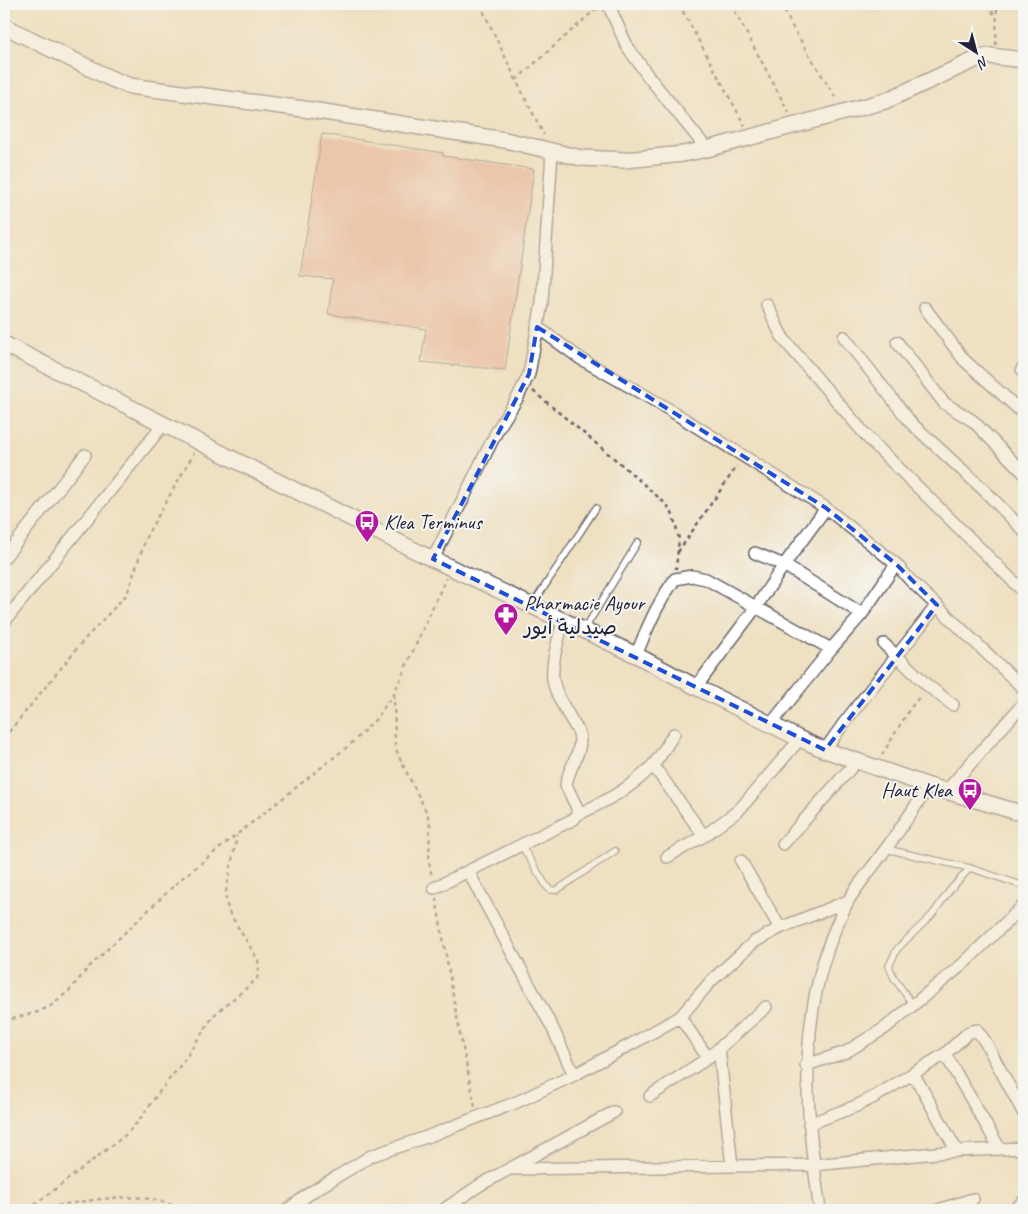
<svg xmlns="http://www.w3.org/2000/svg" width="1028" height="1214" viewBox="0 0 1028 1214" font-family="Caveat,'Playpen Sans Arabic',sans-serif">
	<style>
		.building { fill: #e6a691 }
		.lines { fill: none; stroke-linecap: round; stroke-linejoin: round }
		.lane-casing { stroke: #69646a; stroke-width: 8 }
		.street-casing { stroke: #69646a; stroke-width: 14 }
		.secondary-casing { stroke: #69646a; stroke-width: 18 }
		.path { stroke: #69646a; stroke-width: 2.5; stroke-dasharray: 4 4; stroke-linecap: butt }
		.lane { stroke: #fff; stroke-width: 5.5 }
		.street { stroke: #fff; stroke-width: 11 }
		.secondary { stroke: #fff; stroke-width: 15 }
		.marked { fill: none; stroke: #1d4ed8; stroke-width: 4; stroke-dasharray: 10 6; stroke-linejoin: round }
		.labels { text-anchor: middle; stroke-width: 4; stroke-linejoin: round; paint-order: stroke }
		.poi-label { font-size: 21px; fill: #22223b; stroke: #f6f6f2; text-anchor: start }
	</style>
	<rect width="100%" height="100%" fill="#f6f6f2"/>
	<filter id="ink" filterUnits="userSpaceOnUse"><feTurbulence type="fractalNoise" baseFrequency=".02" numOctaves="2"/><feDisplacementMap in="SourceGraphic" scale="10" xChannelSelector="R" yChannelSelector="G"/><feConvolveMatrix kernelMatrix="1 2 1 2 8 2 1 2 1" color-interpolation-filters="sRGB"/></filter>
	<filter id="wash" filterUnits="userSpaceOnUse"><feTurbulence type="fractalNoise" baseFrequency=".0096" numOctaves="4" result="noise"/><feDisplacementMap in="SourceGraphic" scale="20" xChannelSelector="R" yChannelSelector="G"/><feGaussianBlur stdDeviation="1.12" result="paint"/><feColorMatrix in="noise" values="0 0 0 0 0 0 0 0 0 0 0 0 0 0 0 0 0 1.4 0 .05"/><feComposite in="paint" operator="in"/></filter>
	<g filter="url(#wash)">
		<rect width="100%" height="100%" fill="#eee0c1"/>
		<g id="blocks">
			<path class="building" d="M322,134L443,153V156L534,169L505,370L421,362L426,329L328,314L333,279L300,276Z"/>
		</g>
	</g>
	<g filter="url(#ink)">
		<use href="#blocks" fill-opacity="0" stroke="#69646a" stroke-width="1"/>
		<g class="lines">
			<defs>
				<path id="lane" d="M533,604L596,508
					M584,630L638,542
					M521,845L547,887L551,890H557L615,851
					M886,849L970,868L1024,886
					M913,1005L894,978L889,966L897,949L932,915L950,890L970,868"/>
				<path id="street" d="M608,4L627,46L648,76L707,149
					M767,305C774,317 777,331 786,342L870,440L1024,592
					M925,308L964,360L1024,414
					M537,327L581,359L662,405L826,508L896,564L910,580L1024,689
					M844,337L911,423L984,490L1024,531
					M897,342L944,403L973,421L1024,473
					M1022,369L1024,371
					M755,553L784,565L862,614
					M4,558L85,455
					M433,559L498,429L518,397L529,374L542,303L552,152
					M4,622L163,425
					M884,644L928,686L953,705
					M636,655C648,627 656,605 675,579L692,576L706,579L831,649
					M696,687L756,607L784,565L826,508
					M771,724L831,649L862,614L896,564
					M825,750L844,723L937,605
					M653,765L704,836
					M947,790L1024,703
					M577,815C604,802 632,788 652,766C661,757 667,744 674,734
					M783,844L857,761
					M667,857L704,836L739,810L800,739
					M741,861L780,928
					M468,871L553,1029L574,1075
					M434,888L574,819L577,815V808L566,785C568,767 584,752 579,733C571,718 555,696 553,679C551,661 559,639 563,621
					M680,1017L708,1058
					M719,1048L732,1166
					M945,1054L1000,1149
					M806,1065L846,1052L885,1028L963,964L1024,905
					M913,1073L957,1151
					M650,1096L708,1058L766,1007
					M809,1124L856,1106L876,1096L945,1054L969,1032L977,1030L986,1043L1024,1114
					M509,1169L813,1165L957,1151L1024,1148
					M287,1210L313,1191L371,1156L429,1136L517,1102L574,1075L626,1047L680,1017L712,980L754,942L780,928L848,901
					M443,1210L480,1185L614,1112
					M820,1210C804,1103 796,1003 847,903C856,886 871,870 882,854C899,832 914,808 929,786
					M938,1210L973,1199
					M1014,1210L1024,1201"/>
				<path id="secondary" d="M4,26L112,79L130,86L311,110L505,140L581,158L625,160L645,158L683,154L707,149L885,101L979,58L990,56L1024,60
					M4,344L422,554L636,655L696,687L800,739L825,750L929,786L1024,814"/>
			</defs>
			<use href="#lane" class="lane-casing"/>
			<use href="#street" class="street-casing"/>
			<use href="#secondary" class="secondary-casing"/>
			<path class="path" d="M480,4L516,80L544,135
				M679,4L745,126
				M731,4L789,113
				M781,4L793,28L837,100
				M988,4L996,18
				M996,45L997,4
				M516,80L597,8
				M533,391L622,465L667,505L673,515L679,539L676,569
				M678,552L737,466
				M394,694L395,745L398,755L427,813L430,824L429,862L432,878
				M4,738L83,641L127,594L147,535L194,453
				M882,755L909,710L921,695
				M436,898L458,1024L475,1107
				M4,1021L38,1012L52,1005L69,991L89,967L181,879L352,743L376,719L394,693L446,578
				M28,1210L123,1137L137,1123L160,1091L183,1062L214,1015L257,979L259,969L258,960L230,914L226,902V891L237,836
				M34,1210C67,1204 110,1195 143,1198C158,1199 171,1205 185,1210"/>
			<use href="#lane" class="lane"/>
			<use href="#street" class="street"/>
			<use href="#secondary" class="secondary"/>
		</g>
	</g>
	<path d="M0 0H1028V1214H0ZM537,327L826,508L896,564L937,605L825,750L433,559L529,374Z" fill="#eee0c1" fill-opacity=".55" fill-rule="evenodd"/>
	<path class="marked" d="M537,327L826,508L896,564L937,605L825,750L433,559L529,374Z"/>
	<defs>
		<symbol id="bus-pin" viewBox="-11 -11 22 30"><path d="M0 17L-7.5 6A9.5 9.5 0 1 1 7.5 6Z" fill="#b5179e" stroke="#f6f6f2"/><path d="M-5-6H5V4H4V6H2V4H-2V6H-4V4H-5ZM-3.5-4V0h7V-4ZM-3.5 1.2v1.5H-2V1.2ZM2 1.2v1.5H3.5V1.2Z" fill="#fff"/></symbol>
		<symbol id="pharmacy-pin" viewBox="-11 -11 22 30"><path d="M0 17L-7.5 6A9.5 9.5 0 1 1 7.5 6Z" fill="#b5179e" stroke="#f6f6f2"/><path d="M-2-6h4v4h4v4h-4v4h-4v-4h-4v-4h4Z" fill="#fff"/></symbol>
	</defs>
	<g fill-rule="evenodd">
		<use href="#bus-pin" x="353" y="508" width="28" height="38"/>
		<use href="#pharmacy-pin" x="492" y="601" width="28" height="38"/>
		<use href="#bus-pin" x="956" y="776" width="28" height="38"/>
	</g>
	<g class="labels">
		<g class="poi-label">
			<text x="384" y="529">Klea Terminus</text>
			<text x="524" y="610">Pharmacie Ayour<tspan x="524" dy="24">صيدلية أيور</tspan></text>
			<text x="952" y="797" text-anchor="end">Haut Klea</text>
		</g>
	</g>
	<rect width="1028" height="1214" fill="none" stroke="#f6f6f2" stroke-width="20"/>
	<g transform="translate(976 52) rotate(144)" stroke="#f6f6f2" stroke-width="4" paint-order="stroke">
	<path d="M0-4L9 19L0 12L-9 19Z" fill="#22223b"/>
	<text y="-8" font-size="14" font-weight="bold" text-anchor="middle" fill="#22223b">N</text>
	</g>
</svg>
